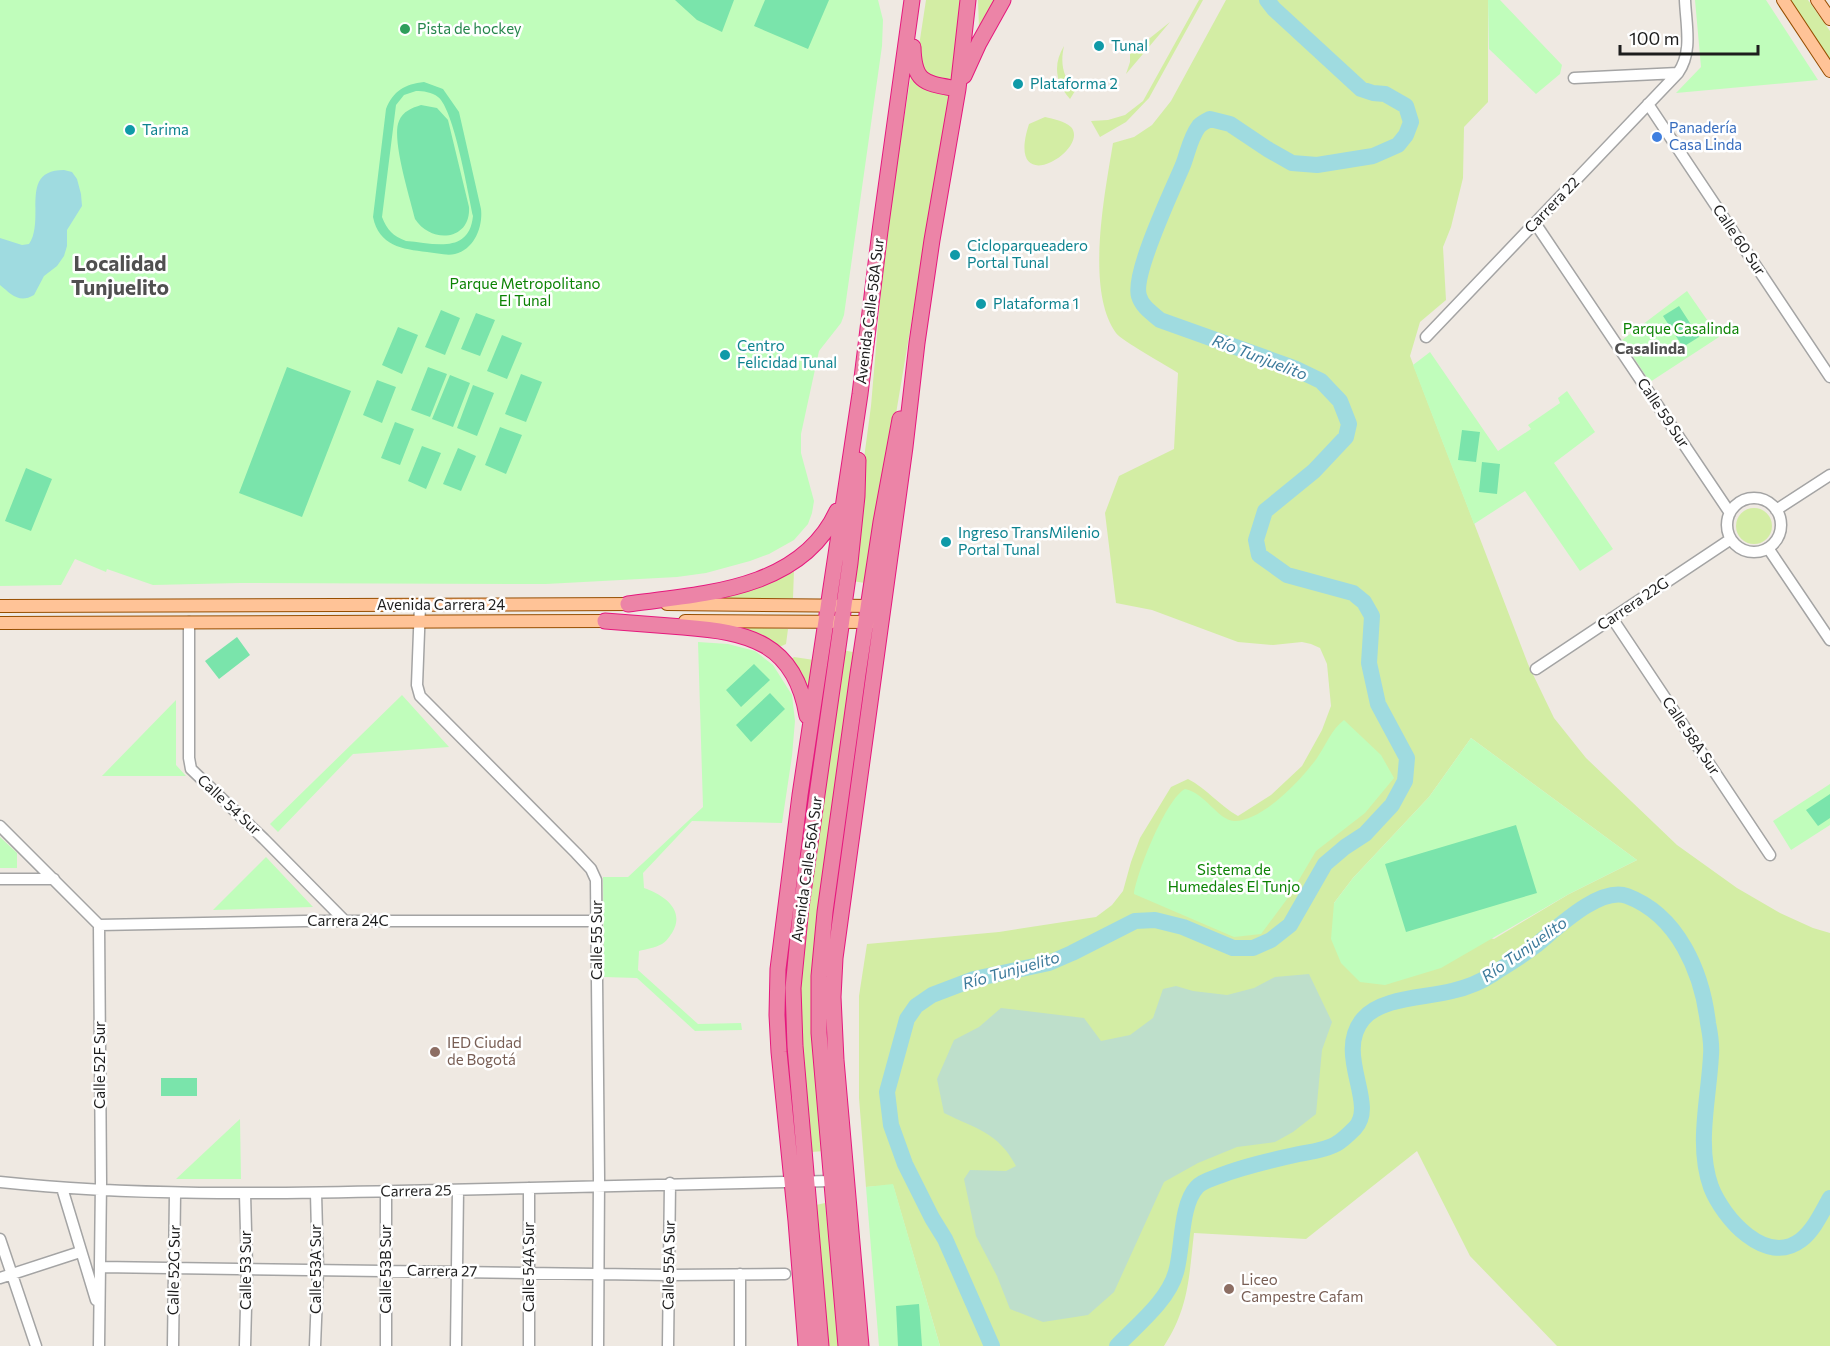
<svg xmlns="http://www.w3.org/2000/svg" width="1830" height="1346" viewBox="0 0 1830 1346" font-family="Commissioner,sans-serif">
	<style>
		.grass { fill: #d3eda4; fill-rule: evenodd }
		.wetland { fill: #bedfcb }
		.park { fill: #c0fdbb }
		.pitch { fill: #7ae4ab; fill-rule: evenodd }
		.water { fill: #9fdbe0 }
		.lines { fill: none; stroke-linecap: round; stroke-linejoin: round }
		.river { stroke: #9fdbe0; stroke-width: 16 }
		.minor-casing { stroke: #a4a4a4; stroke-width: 13 }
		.major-casing { stroke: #964e00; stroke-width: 14 }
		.highway-casing { stroke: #e5187d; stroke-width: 17 }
		.minor { stroke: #fff; stroke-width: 10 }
		.major { stroke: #ffc397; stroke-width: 12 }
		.highway { stroke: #ec84a7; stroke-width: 15 }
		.leisure-dot { fill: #2e9e5b; stroke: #fff; stroke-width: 2 }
		.culture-dot { fill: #0f9aa8; stroke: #fff; stroke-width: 2 }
		.shop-dot { fill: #3f7fe0; stroke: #fff; stroke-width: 2 }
		.education-dot { fill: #8d6e63; stroke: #fff; stroke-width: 2 }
		.labels { text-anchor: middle; stroke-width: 5; stroke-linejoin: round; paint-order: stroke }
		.leisure-label { font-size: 15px; fill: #27864d; stroke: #fff; text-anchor: start }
		.culture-label { font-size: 15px; fill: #0d838f; stroke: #fff; text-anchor: start }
		.shop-label { font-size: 15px; fill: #366cbe; stroke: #fff; text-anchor: start }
		.street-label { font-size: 15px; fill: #1d1d1d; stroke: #fff }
		.park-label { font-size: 15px; fill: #0c8304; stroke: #fff }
		.education-label { font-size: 15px; fill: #785e54; stroke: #fff; text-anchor: start }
		.neighbourhood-label { font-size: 16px; font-weight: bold; fill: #505050; stroke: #fff }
		.water-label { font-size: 16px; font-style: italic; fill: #3c7a9b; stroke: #fff }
		.district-label { font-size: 21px; font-weight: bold; fill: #505050; stroke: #fff }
	</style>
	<rect width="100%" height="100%" fill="#efe9e2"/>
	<path class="grass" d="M926,0H961L952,83L931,80L917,59Z
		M978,0H997L979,28Z
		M1199,0H1203L1149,98L1126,122L1100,137L1091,121L1108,120L1125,115L1143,101Z
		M1226,0H1488V102L1464,127L1463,178L1451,227L1443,247L1446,300L1420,322L1410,356L1528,664L1554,718L1586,758L1677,845L1737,888L1780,913L1813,928L1830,933V1346H1557L1470,1256L1417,1151L1306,1239L1194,1233C1189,1276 1189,1308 1164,1346H940L893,1185L866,1187L859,1098V996L867,944L999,932L1096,917L1112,905L1123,891L1131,862L1140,838L1171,787L1188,779C1206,788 1220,806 1238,816L1271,795L1302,766L1322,730L1331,706L1327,664L1320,648L1311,644L1302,642L1273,645L1238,642L1152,610L1116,603L1105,513L1119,476L1174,449L1178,373C1166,365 1122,341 1116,333C1085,290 1105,193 1113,143L1134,137L1152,125L1171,101ZM1471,738L1637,860L1569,894L1494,939L1334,903L1353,878L1429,797Z
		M1790,0H1808L1830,31V60Z
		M1170,22L1126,74L1130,62V54Z
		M1064,46C1060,64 1063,77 1075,91L1070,99C1055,82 1053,64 1064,46Z
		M911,75L950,92L880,509L865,583L852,581L861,481L871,406L886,230Z
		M1045,117C1053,119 1065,121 1071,127C1091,150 1004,202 1029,124Z
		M1736 526a18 18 0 1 1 36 0a18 18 0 1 1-36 0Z
		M794,570L793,598L698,599L774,580Z
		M733,627L788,629L786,644L777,648Z
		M842,650L853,652L845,734L826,862L825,1151L811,1152C805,1092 797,1031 800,971Z
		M794,657L814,660L809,699L790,660Z
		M825,1203L841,1346H827L816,1205Z"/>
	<path class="wetland" d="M1309,974L1332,1022L1322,1050L1316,1114L1293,1132L1275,1142L1237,1147L1198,1163L1164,1182L1114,1292L1088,1315L1043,1322L1010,1309L997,1276L976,1236L964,1179L970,1170L1006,1171L1016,1166C998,1132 976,1129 944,1113L937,1079L954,1040L979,1027L1001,1008L1084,1018L1101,1041L1130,1035L1153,1018L1163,989L1176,986L1193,991L1227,995L1254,988L1275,977Z"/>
	<path class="park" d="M0,0H878L883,20L882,46L844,315L841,323L819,351L801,434V453L814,501L812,513L808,524L794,540L769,554L750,561L706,573L677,577L546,584L240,583L153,585L107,569L106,572L75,559L61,585L0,586Z
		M1488,0H1500L1562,65L1560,74L1536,94L1489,49Z
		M1695,0H1766L1818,80L1676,93L1701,67Z
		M1687,291L1719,337L1650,382L1622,340Z
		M1430,352L1498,451L1531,429L1528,425L1560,403L1558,398L1567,391L1595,432L1554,463L1613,549L1580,571L1525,491L1474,524L1413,365Z
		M698,642L728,644L755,651L773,665L792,695L795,721L792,756L782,823L692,821L643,873L644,888C664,895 686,910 672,933C669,937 666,942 662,944C655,948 646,949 639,951L638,970L698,1024L741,1023L742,1030L695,1031L637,978L604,977L603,877H628L703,807Z
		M402,695L449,747L353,754L278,832L270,824Z
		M176,700V765L186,776H102Z
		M1344,720L1381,755L1394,778L1365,813L1316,851L1290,895L1261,934L1234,937L1134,894C1137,872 1166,799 1185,789C1205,793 1218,820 1234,821C1262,822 1302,779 1317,758C1326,745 1331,730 1344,720Z
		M1471,738L1637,860L1569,894L1441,968L1385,985L1360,982L1341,963L1331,939L1334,903L1353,878L1429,797Z
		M1830,784V825L1791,850L1773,821Z
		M0,837L17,853V868H0Z
		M266,857L313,907L213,910Z
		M240,1119L241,1179H176Z
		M893,1184L940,1346H879L866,1187Z"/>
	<path class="pitch" d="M675,0H734L722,32L697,20Z
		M765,0H829L808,49L754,26Z
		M424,82L443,89L459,112L481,209C483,226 475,249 455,254C447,256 436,253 427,252C402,249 379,246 373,217L386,109C393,91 405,84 424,82ZM416,91C423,91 432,92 438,97C454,109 468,193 473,216C469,255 433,243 406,241C393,236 387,230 382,217L396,105L404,95Z
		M421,105L437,108L448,120L469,207C471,241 431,244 415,219C410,198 391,138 399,121C403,111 412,108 421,105Z
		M1679,306L1699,337L1683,347L1663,316Z
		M441,310L460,318L445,355L425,347Z
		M476,313L495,320L480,356L461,349Z
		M398,327L418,335L402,374L382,365Z
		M502,335L522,343L507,379L487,371Z
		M287,367L351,391L302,517L239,493Z
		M428,367L447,374L430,417L411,410Z
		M521,374L542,382L526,422L505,414Z
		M450,375L470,383L453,427L432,419Z
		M377,380L396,387L382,423L363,415Z
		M473,385L494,393L477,436L457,428Z
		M395,422L414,429L400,465L381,458Z
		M500,427L522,435L506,474L485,465Z
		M1462,430L1480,432L1476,462L1458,460Z
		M422,446L441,453L426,489L408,481Z
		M458,448L476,456L461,491L443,484Z
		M1482,462L1500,464L1497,494L1479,492Z
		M26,468L52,479L31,531L5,521Z
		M237,637L250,655L219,679L205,661Z
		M754,664L770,680L741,707L726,690Z
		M770,693L785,709L751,742L736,725Z
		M1830,794V818L1818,826L1806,810Z
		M1516,825L1537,893L1406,932L1385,864Z
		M161,1078H197V1096H161Z
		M919,1304L922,1346H898L896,1306Z"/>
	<path class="water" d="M64,170L72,172L77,179L81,194L82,206L67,230V246L64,256L57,266L44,276L34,295C19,304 11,294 0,285V238L22,245L29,244C46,219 18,170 64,170Z"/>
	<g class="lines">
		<path class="river" d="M992,1346L945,1239L932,1218L905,1164L891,1125L887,1092L907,1019L916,1006L932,995L974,979L1049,963L1072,953L1135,921L1155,920L1183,927L1233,948H1253L1271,940L1290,925L1325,864L1345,847L1365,834L1378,820L1392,805L1405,781L1407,758L1378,704L1369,663L1372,616L1364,602L1353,593L1287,575L1259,555L1256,540L1265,511L1314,471L1346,437L1349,424L1340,401L1321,381L1294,368L1160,320C1152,313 1142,307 1139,296C1132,274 1173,189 1183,165C1188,152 1190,138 1199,126C1202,123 1206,121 1210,119L1230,124L1269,150L1292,163L1317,165L1373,156L1398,145L1406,135L1411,122L1406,106L1385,94L1373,93L1361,89L1274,9L1267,0
			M1117,1346C1137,1325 1168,1301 1176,1272C1183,1249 1180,1205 1197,1187C1202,1181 1212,1179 1219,1176C1245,1166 1272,1160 1299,1154C1310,1152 1326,1150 1336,1144C1342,1141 1350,1133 1355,1128C1378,1104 1334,1054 1363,1019C1381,997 1426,998 1452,991C1465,988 1481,982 1493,974C1507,965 1522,956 1535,946C1555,930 1599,886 1627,896C1678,915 1702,972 1708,1023C1710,1033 1712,1044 1711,1055C1709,1098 1696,1145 1711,1187C1723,1218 1766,1267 1801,1240C1814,1230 1822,1212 1830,1198"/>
		<defs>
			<path id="minor" d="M1574,78L1678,73
				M1648,104L1830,377
				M1535,223L1730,513
				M1426,337L1678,73C1693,52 1686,25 1685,0
				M1727 525a27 27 0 1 1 54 0a27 27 0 1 1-54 0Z
				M1776,510L1830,475
				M1768,548L1830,640
				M420,605L417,685L420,696L576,853L591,869L596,880L599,1178L598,1346
				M1612,618L1770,855
				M189,622V758L191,769L264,839L345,921
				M1536,669L1731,539
				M0,826L99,925L101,1182L99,1346
				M0,879H54
				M99,925L305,921H597
				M0,1182C133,1196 265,1194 398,1191C543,1188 687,1184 832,1181
				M62,1188L96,1300
				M529,1188V1346
				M245,1194L247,1268L245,1346
				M0,1239L36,1346
				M100,1267L669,1275L785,1274
				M0,1278L80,1252
				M173,1346L175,1194
				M315,1346L318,1270L316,1193
				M386,1346V1191
				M456,1346L458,1190
				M668,1346L670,1183
				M740,1346V1274"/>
			<path id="major" d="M1783,0L1830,71
				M1817,0L1830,19
				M667,604L875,606
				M0,606L635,604
				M685,621L875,622
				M0,623L614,621"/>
			<path id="highway" d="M913,47C914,84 925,83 958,89
				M964,76L979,43L1003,0
				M628,604C703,594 801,590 837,511
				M605,621C631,623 657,625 683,627C748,632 795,642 807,716
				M806,1346L796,1221L779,1052L777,1015L778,969L800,795L860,394L880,231L912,0
				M821,1346L795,1046L793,988L801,907L850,563L857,496L858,460
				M846,1346L819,1033V976L825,912L858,674L881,522L900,419
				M861,1346L836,1060L833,997L835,958L905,447L917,343L932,240L958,89L968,0"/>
		</defs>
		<use href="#minor" class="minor-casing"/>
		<use href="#major" class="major-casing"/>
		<use href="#highway" class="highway-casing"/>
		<use href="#minor" class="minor"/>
		<use href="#major" class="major"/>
		<use href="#highway" class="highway"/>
	</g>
	<circle class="leisure-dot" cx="405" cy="29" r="6"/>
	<g class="culture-dot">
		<circle cx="1099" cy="46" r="6"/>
		<circle cx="1018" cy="84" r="6"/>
		<circle cx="130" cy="130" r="6"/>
		<circle cx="955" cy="255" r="6"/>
		<circle cx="981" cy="304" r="6"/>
		<circle cx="725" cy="355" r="6"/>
		<circle cx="946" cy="542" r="6"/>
	</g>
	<circle class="shop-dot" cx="1657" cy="137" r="6"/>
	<g class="education-dot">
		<circle cx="435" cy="1052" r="6"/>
		<circle cx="1229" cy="1289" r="6"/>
	</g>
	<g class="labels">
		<g class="leisure-label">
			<text x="417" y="34">Pista de hockey</text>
		</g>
		<g class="culture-label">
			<text x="1111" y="51">Tunal</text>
			<text x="1030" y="89">Plataforma 2</text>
			<text x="142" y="135">Tarima</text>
			<text x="967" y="251">Cicloparqueadero<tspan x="967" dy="17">Portal Tunal</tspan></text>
			<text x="993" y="309">Plataforma 1</text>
			<text x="737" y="351">Centro<tspan x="737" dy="17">Felicidad Tunal</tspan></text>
			<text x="958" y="538">Ingreso TransMilenio<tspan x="958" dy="17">Portal Tunal</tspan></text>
		</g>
		<g class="shop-label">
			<text x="1669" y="133">Panadería<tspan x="1669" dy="17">Casa Linda</tspan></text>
		</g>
		<g class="street-label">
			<text transform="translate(1552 205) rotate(-46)" y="5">Carrera 22</text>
			<text transform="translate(1739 240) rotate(56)" y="5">Calle 60 Sur</text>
			<text transform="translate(870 311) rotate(-83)" y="5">Avenida Calle 58A Sur</text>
			<text transform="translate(1663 413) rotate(56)" y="5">Calle 59 Sur</text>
			<text transform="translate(1633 604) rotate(-34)" y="5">Carrera 22G</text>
			<text x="441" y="610">Avenida Carrera 24</text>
			<text transform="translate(1691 736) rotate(56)" y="5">Calle 58A Sur</text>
			<text transform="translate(229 805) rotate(43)" y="5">Calle 54 Sur</text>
			<text transform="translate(807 869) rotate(-82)" y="5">Avenida Calle 56A Sur</text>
			<text x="348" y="926">Carrera 24C</text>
			<text transform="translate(597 940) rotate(-90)" y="5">Calle 55 Sur</text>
			<text transform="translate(100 1065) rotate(-90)" y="5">Calle 52F Sur</text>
			<text transform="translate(416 1191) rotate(-1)" y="5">Carrera 25</text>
			<text transform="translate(669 1265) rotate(-89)" y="5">Calle 55A Sur</text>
			<text transform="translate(529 1267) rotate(-90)" y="5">Calle 54A Sur</text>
			<text transform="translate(316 1269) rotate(-90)" y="5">Calle 53A Sur</text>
			<text transform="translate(386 1269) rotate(-90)" y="5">Calle 53B Sur</text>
			<text transform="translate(174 1270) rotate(-89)" y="5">Calle 52G Sur</text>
			<text transform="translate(246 1270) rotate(-90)" y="5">Calle 53 Sur</text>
			<text transform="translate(442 1271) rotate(1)" y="5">Carrera 27</text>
		</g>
		<g class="park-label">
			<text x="525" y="289">Parque Metropolitano<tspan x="525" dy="17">El Tunal</tspan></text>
			<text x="1681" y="334">Parque Casalinda</text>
			<text x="1234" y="875">Sistema de<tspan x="1234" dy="17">Humedales El Tunjo</tspan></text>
		</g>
		<g class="education-label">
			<text x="447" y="1048">IED Ciudad<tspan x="447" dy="17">de Bogotá</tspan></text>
			<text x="1241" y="1285">Liceo<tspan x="1241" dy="17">Campestre Cafam</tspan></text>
		</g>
		<g class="neighbourhood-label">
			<text x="1650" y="354">Casalinda</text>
		</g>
		<g class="water-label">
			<text transform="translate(1260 357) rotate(21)" y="6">Río Tunjuelito</text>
			<text transform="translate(1524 949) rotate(-35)" y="6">Río Tunjuelito</text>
			<text transform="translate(1011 970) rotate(-16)" y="6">Río Tunjuelito</text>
		</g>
		<g class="district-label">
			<text x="120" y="271">Localidad<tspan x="120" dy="24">Tunjuelito</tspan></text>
		</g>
	</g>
	<path d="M1620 45v9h138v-9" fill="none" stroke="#1d1d1d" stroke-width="3"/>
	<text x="1629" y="45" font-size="18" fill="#1d1d1d" stroke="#ffffff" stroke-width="4.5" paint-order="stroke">100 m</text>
</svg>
